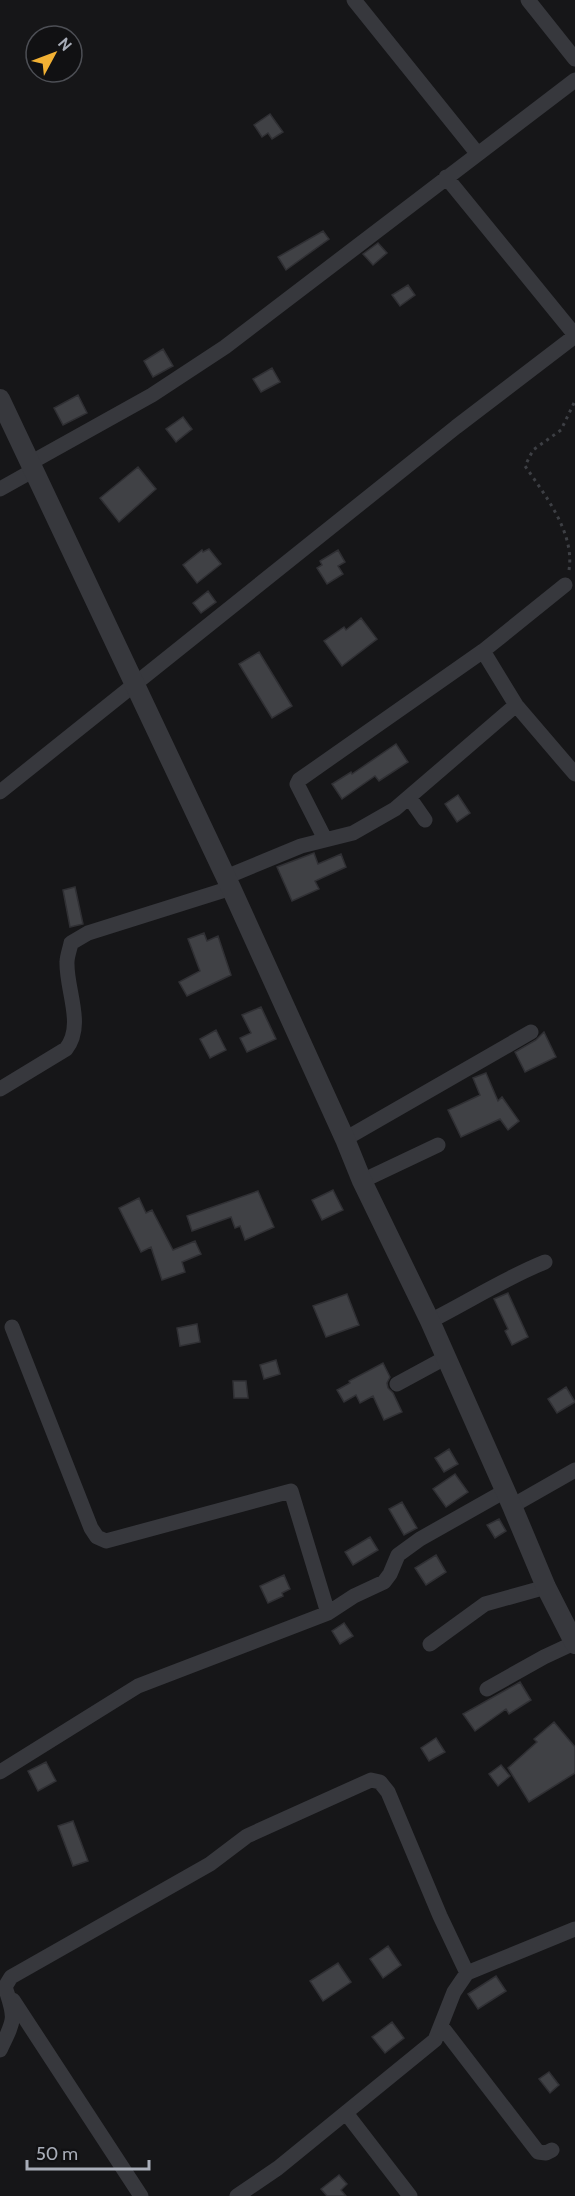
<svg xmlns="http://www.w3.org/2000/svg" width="575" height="2196" viewBox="0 0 575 2196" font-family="Cabin,sans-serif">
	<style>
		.building { fill: #404145; stroke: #303034; stroke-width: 1.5 }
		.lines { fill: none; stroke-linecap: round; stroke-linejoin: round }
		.path { stroke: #3d3f44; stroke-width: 3; stroke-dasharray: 3 4.5; stroke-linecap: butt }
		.minor { stroke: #37383d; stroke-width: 15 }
		.tertiary { stroke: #37383d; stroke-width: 20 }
	</style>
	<rect width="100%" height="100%" fill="#161618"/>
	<path class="building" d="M270,114L283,132L272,139L268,133L262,137L254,125Z
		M323,231L329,239L286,270L278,257Z
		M378,243L387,253L373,265L363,254Z
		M408,285L415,295L400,306L392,295Z
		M163,349L173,366L153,377L144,361Z
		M272,368L280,382L261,392L253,379Z
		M78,395L87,413L63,425L54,408Z
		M183,417L192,429L176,442L166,429Z
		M138,467L156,489L119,522L100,498Z
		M209,549L221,564L197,583L183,565L202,550L203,552Z
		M338,550L345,562L338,566L343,574L327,584L317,568L322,565L320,561Z
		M208,591L216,602L201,613L193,603Z
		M361,618L377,639L342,666L324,641L344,627L346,630Z
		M259,652L292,706L272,718L239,664Z
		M396,744L408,762L379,781L375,776L342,799L332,784L351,772L352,774Z
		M458,795L470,813L457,822L445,804Z
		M314,853L318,864L341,854L346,867L315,881L319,889L292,901L277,867Z
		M75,887L83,924L70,927L63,890Z
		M204,933L207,941L218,936L231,975L187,996L179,982L200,971L188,939Z
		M261,1007L276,1039L247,1052L240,1038L251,1033L242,1015Z
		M216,1030L226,1050L210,1058L200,1039Z
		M544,1032L556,1057L525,1072L515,1052L536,1040Z
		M486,1073L498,1101L502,1097L519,1121L508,1130L500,1119L461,1137L448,1110L480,1095L473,1078Z
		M333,1190L343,1210L322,1220L312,1200Z
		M258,1191L274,1227L245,1240L240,1226L235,1228L231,1217L192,1231L187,1216Z
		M139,1198L146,1213L152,1210L173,1250L195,1241L201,1254L182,1262L185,1272L162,1280L151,1247L141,1252L119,1208Z
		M508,1293L528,1337L512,1345L505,1331L508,1329L494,1299Z
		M347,1294L359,1325L326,1337L313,1306Z
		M197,1324L200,1342L180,1346L177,1328Z
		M276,1360L280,1374L264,1379L260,1365Z
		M383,1363L390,1377L387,1383L388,1388L393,1393L402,1412L384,1420L373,1396L360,1403L356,1395L344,1402L337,1390L350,1383L349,1381Z
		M233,1381H246L248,1398H234Z
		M566,1387L575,1402L557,1413L548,1399Z
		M449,1449L458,1464L444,1472L435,1458Z
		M455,1474L468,1492L446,1507L433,1489Z
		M402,1502L417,1528L404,1535L389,1509Z
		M499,1519L506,1531L495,1538L487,1525Z
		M370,1537L378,1550L353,1565L345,1552Z
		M436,1555L446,1572L426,1585L415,1568Z
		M284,1575L290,1589L282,1593L283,1596L268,1603L260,1586Z
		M344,1623L353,1636L340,1644L332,1631Z
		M520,1682L531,1700L509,1714L506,1709L475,1731L463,1714Z
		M554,1722L575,1747V1773L529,1802L508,1768L537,1742L534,1739Z
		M436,1738L445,1752L429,1761L421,1748Z
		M46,1762L56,1781L38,1791L28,1771Z
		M501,1765L510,1776L498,1786L489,1774Z
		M73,1821L88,1861L73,1866L58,1826Z
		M388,1946L401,1965L383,1978L370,1959Z
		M338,1963L351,1982L323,2001L310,1981Z
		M496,1976L506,1991L478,2009L468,1994Z
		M392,2022L404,2038L385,2053L372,2037Z
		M549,2072L559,2085L550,2093L539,2079Z
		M339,2175L347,2184L341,2190L346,2196H327L321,2189Z"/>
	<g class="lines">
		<path class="path" d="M569,570C575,533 545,495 525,466L533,450L561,430L575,401"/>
		<path class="minor" d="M354,0L477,153
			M528,0L575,59
			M446,177L575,335
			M30,463L152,395L225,347L575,80
			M0,489L34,470
			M483,651L516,705L575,774
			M0,792L456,427L575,336
			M409,797L425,820
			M325,839L297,784L299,780L483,651L565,585
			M226,877L301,846L353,833L395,809L516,705
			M0,1089L66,1049C85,1025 66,990 67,962C67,956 70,949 71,943L88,933L231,888
			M345,1139L531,1032
			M362,1181L438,1145
			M430,1321C468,1302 505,1278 545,1262
			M12,1327L91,1528L97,1537L106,1541L291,1491L328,1613
			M397,1384L445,1358
			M512,1506L575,1470
			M430,1644L485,1604L546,1587
			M487,1689L544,1657L574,1643
			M0,1772L138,1686L328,1613L354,1596L384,1582L390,1574L398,1555L420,1539L505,1491
			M13,2000L141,2196
			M442,2027L538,2152L546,2153L552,2150
			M0,2050C15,2019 16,2019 5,1987L11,1977L210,1864L247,1836L371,1780L380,1782L388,1792L440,1916L467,1973
			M346,2113L410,2196
			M237,2196L278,2168L435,2040L454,1992L467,1973L575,1929"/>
		<path class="tertiary" d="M0,399L231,888L345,1139L362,1181L430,1321L512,1506L546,1587L575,1644"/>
	</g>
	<g transform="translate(54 54) rotate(49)"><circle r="28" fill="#111113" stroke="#4d4f55" stroke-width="1.5"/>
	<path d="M0-4.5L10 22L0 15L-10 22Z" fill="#f2b134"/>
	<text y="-9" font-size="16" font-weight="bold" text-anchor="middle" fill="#a8adb8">N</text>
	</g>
	<path d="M27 2160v9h122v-9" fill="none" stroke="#a8adb8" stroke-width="3"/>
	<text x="36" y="2160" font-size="18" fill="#a8adb8" stroke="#111113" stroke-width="4.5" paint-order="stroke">50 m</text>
</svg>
